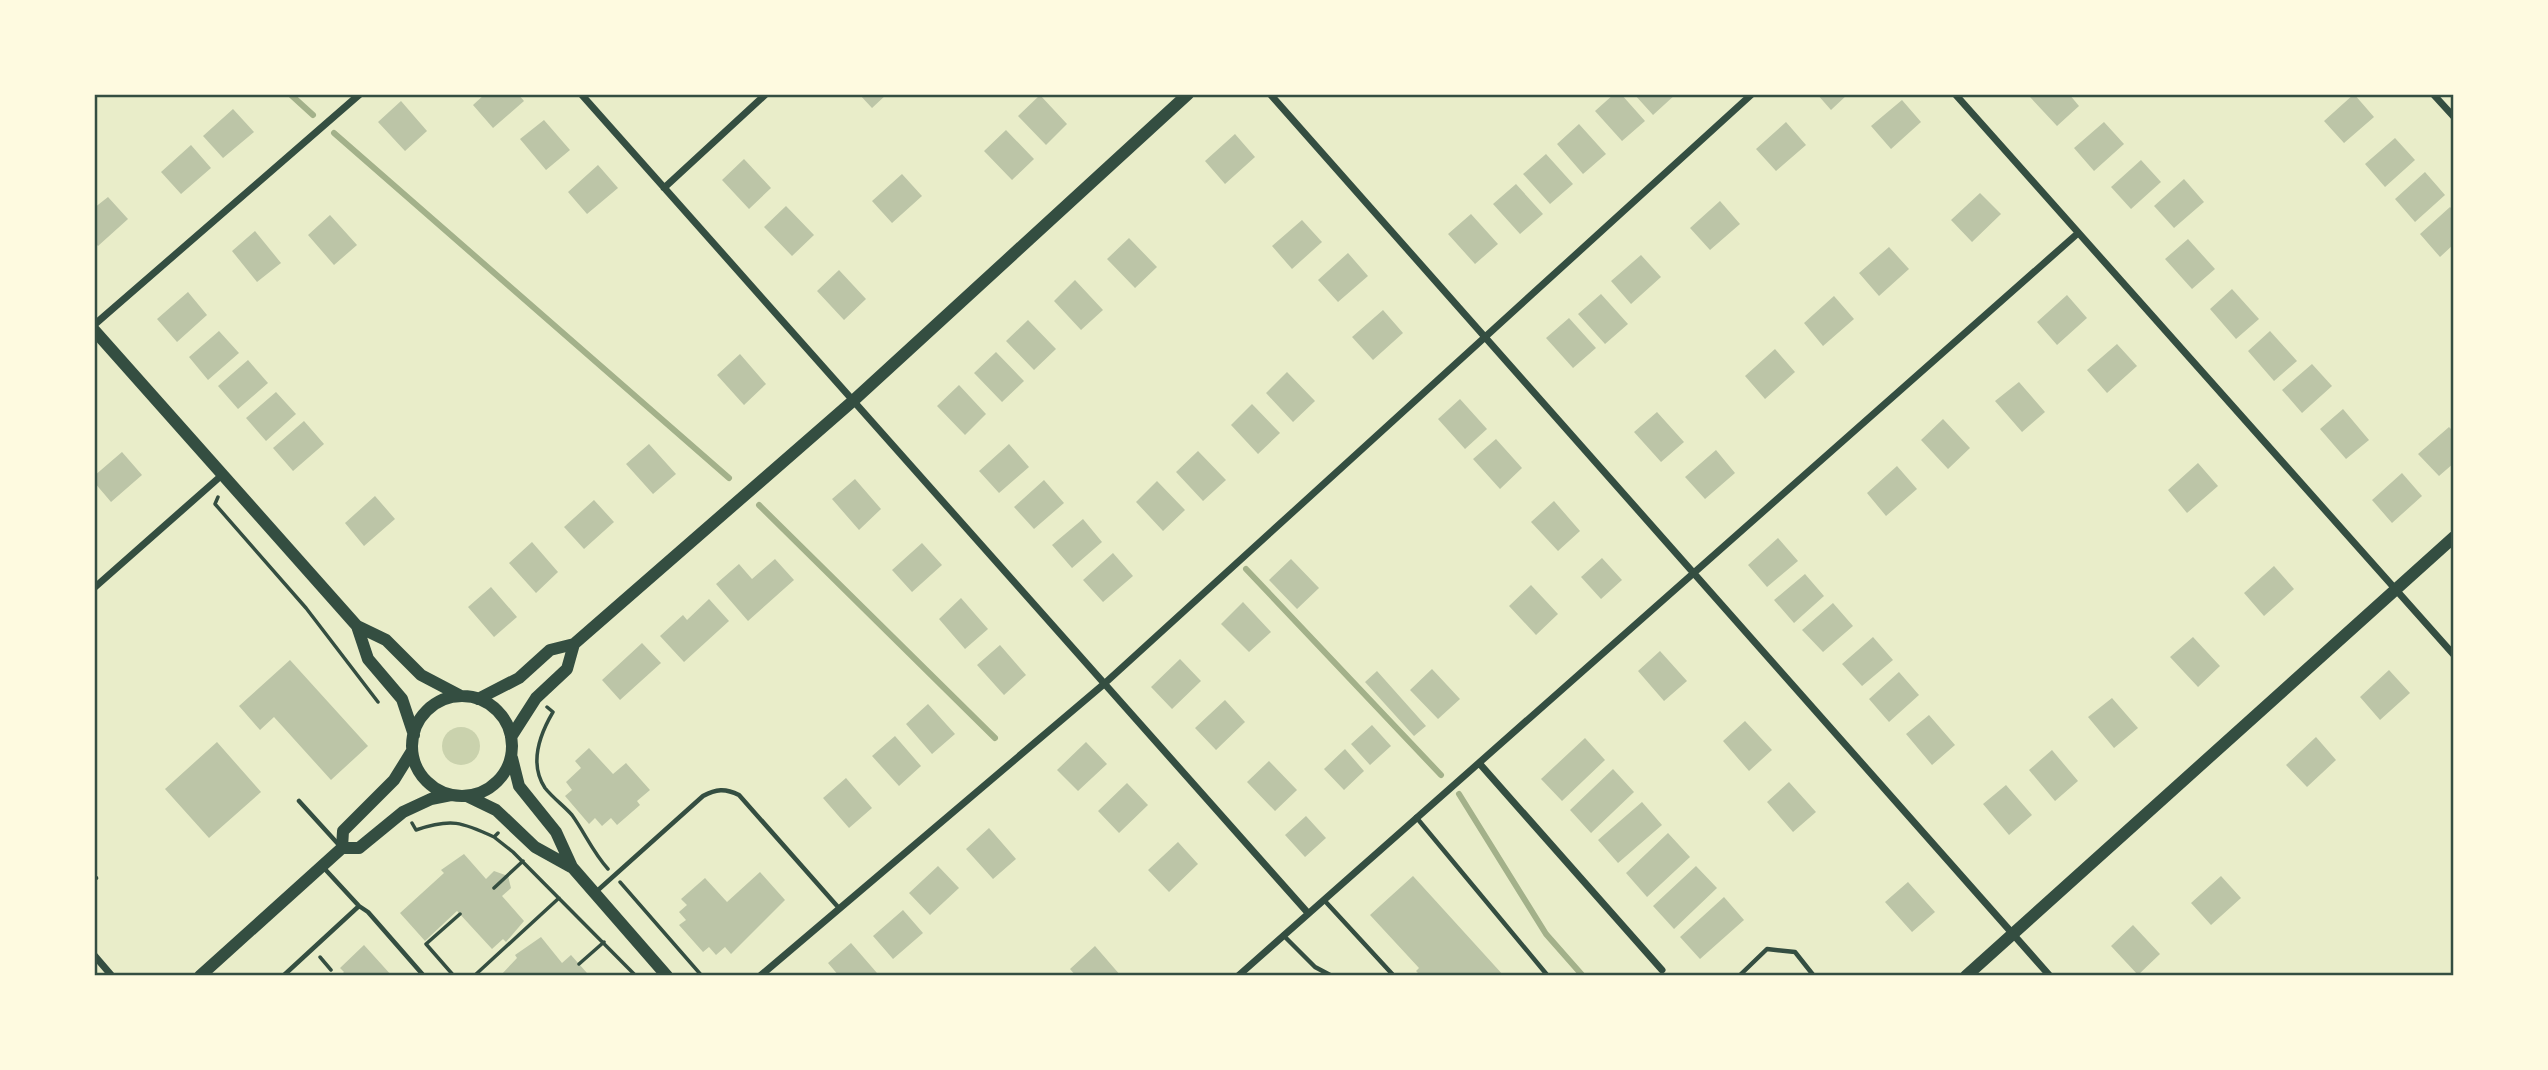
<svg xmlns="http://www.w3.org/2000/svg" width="2548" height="1070" viewBox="0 0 2548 1070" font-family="Rubik,sans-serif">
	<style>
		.green { fill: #cad2ad }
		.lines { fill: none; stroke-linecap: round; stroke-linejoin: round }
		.stream { stroke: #a3b18a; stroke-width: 6 }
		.building { fill: #bcc5a7 }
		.path { stroke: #344e41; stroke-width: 3.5 }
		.service { stroke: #344e41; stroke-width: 4.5 }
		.minor { stroke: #344e41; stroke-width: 7 }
		.tertiary { stroke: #344e41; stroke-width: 12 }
		.neatline { fill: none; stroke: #344e41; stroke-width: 2.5 }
	</style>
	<rect width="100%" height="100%" fill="#e9edc9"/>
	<path class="green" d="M442 746a19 19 0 1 1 38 0a19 19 0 1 1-38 0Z"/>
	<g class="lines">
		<path class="stream" d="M290,94L313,115
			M334,133L729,478
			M759,505L995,738
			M1246,569L1441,775
			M1459,794L1546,934L1583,976"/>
	</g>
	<path class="building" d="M485,94H518L524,101L493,128L473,105Z
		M859,94H887L872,108Z
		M1614,94H1621L1645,121L1622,141L1595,111Z
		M1634,94H1676L1653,115Z
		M1817,94H1848L1831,110Z
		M2032,94H2069L2079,106L2057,126L2030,97Z
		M2354,94L2374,117L2344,143L2324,121Z
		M1040,95L1067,124L1046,145L1018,116Z
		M1902,100L1921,122L1891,149L1871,126Z
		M401,101L427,131L405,151L378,122Z
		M233,109L254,132L223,158L203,136Z
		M544,120L570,150L546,170L520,139Z
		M1786,122L1806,145L1776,171L1756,149Z
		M2104,122L2124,144L2094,171L2074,148Z
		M1579,124L1606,154L1583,174L1557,144Z
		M1006,130L1034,159L1012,180L984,151Z
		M1235,134L1255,157L1225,184L1205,161Z
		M2395,138L2415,160L2385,187L2365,164Z
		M191,145L211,168L181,194L161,172Z
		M1546,154L1573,184L1550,204L1523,174Z
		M744,159L771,188L749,209L722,180Z
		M2141,160L2161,182L2131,209L2111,187Z
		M598,165L618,188L587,214L568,192Z
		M2425,172L2445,195L2415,222L2395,199Z
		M902,174L922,196L892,223L872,201Z
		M2184,179L2204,202L2174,228L2154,206Z
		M1516,184L1543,214L1520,234L1493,204Z
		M1980,193L2001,214L1972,242L1951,220Z
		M108,197L128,219L98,246L94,242V208Z
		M1720,201L1740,224L1710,250L1690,228Z
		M786,206L814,235L792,256L764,227Z
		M2450,207L2454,211V244L2440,257L2420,234Z
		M1471,214L1498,244L1475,264L1448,234Z
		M330,215L357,245L334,265L308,235Z
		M1302,220L1322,242L1292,269L1272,246Z
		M255,231L281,263L257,282L232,251Z
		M1129,238L1157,267L1135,288L1107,259Z
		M2188,239L2215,269L2192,289L2165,259Z
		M1889,247L1909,269L1879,296L1859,273Z
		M1348,253L1368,276L1338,302L1318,280Z
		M1641,255L1661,277L1631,304L1611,281Z
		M839,270L866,299L844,320L817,291Z
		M1075,280L1103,310L1081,330L1054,301Z
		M2232,289L2259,319L2236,339L2210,309Z
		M188,292L207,315L177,342L157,319Z
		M1601,294L1628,324L1605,344L1578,314Z
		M2067,295L2087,318L2057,345L2037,322Z
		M1834,296L1854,319L1823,346L1804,323Z
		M1383,310L1403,333L1373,360L1352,337Z
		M1569,318L1596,348L1573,368L1546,338Z
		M1028,320L1056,349L1034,370L1006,341Z
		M219,331L239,353L208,380L189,357Z
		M2270,331L2297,361L2274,381L2248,351Z
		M2117,344L2137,366L2107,393L2087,370Z
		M1775,349L1795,372L1765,399L1745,376Z
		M996,352L1024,381L1002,402L974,373Z
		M740,354L766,384L744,405L717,375Z
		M248,360L268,383L238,409L218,386Z
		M2312,364L2332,386L2302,413L2282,390Z
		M1287,372L1315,401L1293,422L1266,393Z
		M2019,382L2045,412L2022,432L1995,401Z
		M959,385L986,414L965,435L937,406Z
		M276,392L296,414L266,441L246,418Z
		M1460,399L1487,429L1465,449L1438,419Z
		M1252,404L1280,433L1258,454L1231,425Z
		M2343,409L2369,440L2346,459L2320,429Z
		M1657,412L1684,442L1661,462L1634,432Z
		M1943,419L1970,448L1948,469L1921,440Z
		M304,421L324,444L293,471L273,448Z
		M2449,427L2454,432V463L2439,476L2418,454Z
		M1496,439L1522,468L1500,489L1473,459Z
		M649,444L676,474L653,494L626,464Z
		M1009,444L1029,467L999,493L979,471Z
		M1716,450L1735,473L1705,499L1685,477Z
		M1198,451L1226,480L1203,501L1176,472Z
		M122,452L142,475L111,502L94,482V476Z
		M2198,463L2218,486L2187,513L2168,490Z
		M1897,466L1917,489L1886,516L1867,493Z
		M2402,473L2422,496L2392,523L2372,500Z
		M855,479L881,509L859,530L832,499Z
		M1044,480L1064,503L1034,529L1014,507Z
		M1157,481L1185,510L1163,531L1136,502Z
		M375,496L395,519L364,546L345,523Z
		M594,500L614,522L584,549L564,527Z
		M1554,501L1580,531L1558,551L1531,522Z
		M1083,519L1102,542L1072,568L1052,545Z
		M1778,538L1798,561L1767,587L1748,565Z
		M532,542L558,572L536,593L509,563Z
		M922,543L942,565L912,592L892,570Z
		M1113,553L1133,576L1103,602L1083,580Z
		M1602,558L1622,580L1601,599L1581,577Z
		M775,559L794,580L748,621L716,584L739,564L752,579Z
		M1291,559L1319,588L1297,609L1269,580Z
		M2274,566L2294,589L2264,616L2244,593Z
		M1805,574L1824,596L1794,623L1774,600Z
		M1531,585L1558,614L1536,635L1509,606Z
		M491,587L517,617L494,637L468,607Z
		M961,598L988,629L965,649L939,619Z
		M709,599L729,621L684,662L660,636L683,615L687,620Z
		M1243,602L1271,632L1249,652L1221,624Z
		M1833,603L1853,626L1823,652L1802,630Z
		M1873,637L1893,660L1862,686L1842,664Z
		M2193,637L2220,666L2198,687L2170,657Z
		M642,643L661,663L620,700L602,680Z
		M1000,645L1026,675L1004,695L977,665Z
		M1660,651L1687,681L1664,701L1638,671Z
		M1180,659L1201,681L1172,709L1151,687Z
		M290,660L368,746L331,780L274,717L260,730L239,706Z
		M1432,669L1460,699L1438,719L1410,690Z
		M2389,670L2410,693L2380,720L2360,697Z
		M1377,671L1426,726L1414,736L1365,682Z
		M1899,672L1919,695L1889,722L1869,699Z
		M2112,698L2138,728L2114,748L2088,717Z
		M1225,700L1245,722L1216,750L1195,728Z
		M928,704L955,734L932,754L906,724Z
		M1929,715L1955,745L1932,765L1906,734Z
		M1745,721L1772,750L1749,771L1723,741Z
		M1372,725L1391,746L1370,765L1351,744Z
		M895,736L921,766L899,786L872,756Z
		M2316,737L2336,760L2307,787L2286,765Z
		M1585,738L1605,760L1562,801L1541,779Z
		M217,742L261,792L209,838L165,789Z
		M1086,742L1107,764L1078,791L1057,770Z
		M589,748L613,774L626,763L650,790L637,801L640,805L617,825L611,818L602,826L595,818L589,824L565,796L572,790L566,782L581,768L575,761Z
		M1345,749L1364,771L1344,790L1324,769Z
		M2052,750L2078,781L2055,801L2029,770Z
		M1269,761L1297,790L1275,811L1247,782Z
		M1613,769L1634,792L1591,833L1570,810Z
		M846,778L872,808L849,828L823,798Z
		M1789,782L1816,812L1793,832L1767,802Z
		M1127,783L1148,805L1119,833L1098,811Z
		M2006,785L2032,815L2009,835L1983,804Z
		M1642,802L1662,825L1618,863L1598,840Z
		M1306,816L1326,838L1305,857L1285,835Z
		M989,828L1016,859L993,879L966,849Z
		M1668,833L1690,857L1647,897L1626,873Z
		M1178,842L1198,864L1169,892L1148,870Z
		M464,854L486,879L494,871L508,876L511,888L502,896L524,921L506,942L503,939L492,949L457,911L425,941L400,913L444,873L441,870Z
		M938,866L959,888L930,915L909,893Z
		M1696,866L1717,888L1674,929L1653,906Z
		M760,872L785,900L731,954L725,947L716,955L709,947L703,952L679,925L686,920L679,912L687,905L681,899L705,878L727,902Z
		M1413,876L1504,976H1421L1416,971L1419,968L1370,915Z
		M2221,876L2241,898L2211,925L2191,903Z
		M1908,882L1935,912L1912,932L1885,902Z
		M1724,897L1744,920L1700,959L1680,937Z
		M903,910L923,933L893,959L873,936Z
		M2133,925L2160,954L2138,975L2111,946Z
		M541,937L562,963L571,955L587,973L500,976L517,958L515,955Z
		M851,943L877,973L874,976H839L828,963Z
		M364,945L392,976H340L344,972L340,968Z
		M1095,946L1121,976H1076L1070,969Z"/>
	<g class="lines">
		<path class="path" d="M218,497L215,504L306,608L378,702
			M547,707L553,712C540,734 529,764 545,788C553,798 564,806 572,815C585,833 592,851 608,869
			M412,823L416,830C451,818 462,822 494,837L498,833
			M494,837L513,852L636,976
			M620,882L702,976
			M494,888L523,861
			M320,957L331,970
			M579,964L604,942
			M454,976L426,944L460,914
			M474,976L559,898"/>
		<path class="service" d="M299,801L339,845
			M1416,817L1548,976
			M94,879L96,878
			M597,891L703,796C716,789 725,788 739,795L838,907
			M1324,900L1394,976
			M359,906L368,912L424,976
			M1283,935L1315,967L1332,976
			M283,976L359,906L323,867
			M1739,976L1767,949L1795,952L1814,976"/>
		<path class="minor" d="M581,94L1308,913
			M1270,94L2050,976
			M1955,94L2454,655
			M2433,94L2454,117
			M664,188L766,94
			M94,325L360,94
			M94,588L222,475
			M1479,763L1662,970
			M94,955L112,976
			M760,976L1104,684L1752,94
			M1238,976L2077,234"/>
		<path class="tertiary" d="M94,330L357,626L368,659L402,699L414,735
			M357,626L386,640L421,675L461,696
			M412 746a50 50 0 1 1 100 0a50 50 0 1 1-100 0Z
			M478,699L519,678L550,650L574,644L854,400L1188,94
			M511,737L536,698L567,669L574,644
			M512,758L519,786L556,832L572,867L667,976
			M467,796L496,810L535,847L571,867
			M342,848L343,831L394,780L412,751
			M200,976L342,848H359L403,812L431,799L451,795
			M1966,976L2454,537"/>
	</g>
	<rect width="2548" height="1070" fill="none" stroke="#fefae0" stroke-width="192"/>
	<rect x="96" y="96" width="2356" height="878" class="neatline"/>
</svg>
